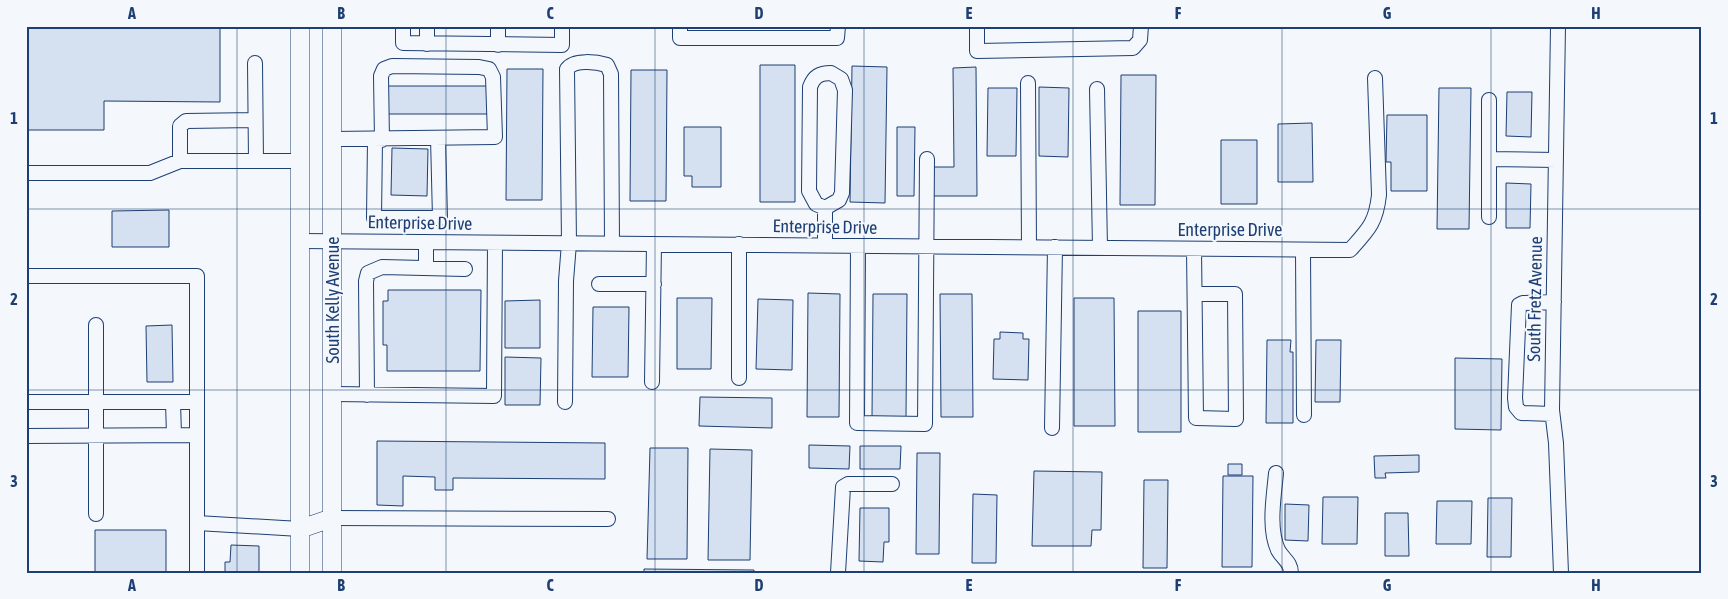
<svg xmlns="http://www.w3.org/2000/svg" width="1728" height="599" viewBox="0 0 1728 599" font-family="'Asap Condensed',sans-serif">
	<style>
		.building { fill: #d5e0f0; stroke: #1d3f73 }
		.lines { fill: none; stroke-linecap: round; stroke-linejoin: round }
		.minor-casing { stroke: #1d3f73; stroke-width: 16 }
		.major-casing { stroke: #1d3f73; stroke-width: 19 }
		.minor { stroke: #f4f7fb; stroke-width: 14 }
		.major { stroke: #f4f7fb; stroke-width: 18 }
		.grid { fill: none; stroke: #1d3f73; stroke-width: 1; stroke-opacity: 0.55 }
		.labels { text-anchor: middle; stroke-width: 4; stroke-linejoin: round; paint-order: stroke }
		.street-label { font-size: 18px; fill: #1d3f73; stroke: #f4f7fb }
		.neatline { fill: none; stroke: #1d3f73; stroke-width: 2 }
		.grid-label { font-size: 16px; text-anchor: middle; font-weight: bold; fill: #1d3f73 }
	</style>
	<rect width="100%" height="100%" fill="#f4f7fb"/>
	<path class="building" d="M26,26H220V102L104,101V130H26Z
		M760,65H795V202H760Z
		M852,66L887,67L885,203L850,202Z
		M976,67L977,196H933V167H954L953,68Z
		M507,69H543L542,200H506Z
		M631,70H667L666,201H630Z
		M1121,75H1156L1155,205H1120Z
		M387,86H488V114H387Z
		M1039,87L1069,88L1068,157L1039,156Z
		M988,88H1017L1016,156H987Z
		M1439,88H1471L1469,229H1437Z
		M1507,92H1532L1531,137L1506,136Z
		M1387,115H1427V191H1391V162H1386Z
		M1312,123L1313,182H1278V124Z
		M684,127H721V187H692V176H684Z
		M897,127H915L914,196H897Z
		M1221,140H1257V204H1221Z
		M392,148L428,149L427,196L391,195Z
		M1506,183L1531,184L1530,228H1506Z
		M169,210V247H112V211Z
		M388,290H481L480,371H387V345H383V301H388Z
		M808,293L840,294L839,417H807Z
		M873,294H907L906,417H872Z
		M940,294H972L973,417H941Z
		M677,298H712L711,369H677Z
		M1074,298H1114L1115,426H1074Z
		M758,299L793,300L792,370L756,369Z
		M540,300V348H505V301Z
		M593,307H629L628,377H592Z
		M1138,311H1181V432H1138Z
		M172,325L173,382H147L146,326Z
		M1000,332L1023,333V339H1029L1028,380L993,379L994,339H1000Z
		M1267,340H1291L1290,352H1293V423H1266Z
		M1316,340H1341L1340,402H1315Z
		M505,357L541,358L540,405H505Z
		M1455,358L1502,359L1501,430L1455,429Z
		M700,397L772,398V428L699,426Z
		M377,441L605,443V479L453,478V490H435V477L403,476V506L377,505Z
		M809,445L850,446L849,469L809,468Z
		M860,446H901L900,469H860Z
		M650,448H688L687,559H647Z
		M710,449L752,450L750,560H708Z
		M917,453H940L939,554H916Z
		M1419,455V472L1385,473L1386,478H1375L1374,456Z
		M1228,464H1242V475H1228Z
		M1034,471L1102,472L1101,530H1092L1091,546H1032Z
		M1223,476H1253L1252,567H1222Z
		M1144,480H1168L1167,568H1143Z
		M973,494L997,495L996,563H972Z
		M1323,497H1358L1357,544H1322Z
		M1488,498H1512L1511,557H1487Z
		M1437,501H1472L1471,544H1436Z
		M1285,504L1309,505L1308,541L1285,540Z
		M860,508H889V542H884L883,562L859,561Z
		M1385,513H1408L1409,556H1385Z
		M95,530H166V573H95Z
		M231,545L259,546V573H225V562H230Z
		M644,569L754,570V573H644Z"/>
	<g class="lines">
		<defs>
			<path id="minor" d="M403,26V43L562,45V26
				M427,26V44
				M498,26V45
				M680,26V38H837L838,26
				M977,26V51L1133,48L1140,40L1141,26
				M1558,26L1552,410L1556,443L1561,573
				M255,63L256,161
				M1028,83L1029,247
				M1097,89L1100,248
				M332,139L495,137L493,77L489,69L479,67L392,66L384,69L381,76L382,140
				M375,140L374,218H440L438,138
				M1489,159V100
				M180,161V126L186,121L255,120
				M26,173H150L180,161H301
				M1489,217V159L1556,160
				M300,241L1350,250C1368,230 1376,223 1379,195L1375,78
				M426,242V268
				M739,244V378
				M825,245V208L816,204L809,191L810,87C814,76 820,73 831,73L841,79L845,90L842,193L839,200L825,208
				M858,246L857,423L925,424L927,159
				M1194,249L1196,418L1236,419L1235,294H1195
				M1303,250L1304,415
				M26,276H197V573
				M599,284H654
				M96,325V514
				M652,382L654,244
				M334,394L494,396L495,243
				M367,395L366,281L368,273L382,267L465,269
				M26,402H197
				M173,402L174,435
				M565,402L566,281L569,243L567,69C574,59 597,62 607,65L611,74L612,244
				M1552,414L1521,413L1516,407L1515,398L1519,305L1523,303L1554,302
				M1052,428L1055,247
				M26,436L197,435
				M1276,473C1274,496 1268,528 1278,550C1283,559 1291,562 1291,573
				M332,518L608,519
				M197,523L300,529
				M838,573L843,487L848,484H892"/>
			<path id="major" d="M300,529L332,518
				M300,573V26
				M332,573V26"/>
		</defs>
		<use href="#minor" class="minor-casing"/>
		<use href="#major" class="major-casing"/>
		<use href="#minor" class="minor"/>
		<use href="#major" class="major"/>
	</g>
	<path class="grid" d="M237,26V573M446,26V573M655,26V573M864,26V573M1073,26V573M1282,26V573M1491,26V573M26,209H1702M26,390H1702"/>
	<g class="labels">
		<g class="street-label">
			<text transform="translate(420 223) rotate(1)" y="6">Enterprise Drive</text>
			<text transform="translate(825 227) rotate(1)" y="6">Enterprise Drive</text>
			<text x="1230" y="236">Enterprise Drive</text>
			<text transform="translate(1535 299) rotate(-89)" y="6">South Fretz Avenue</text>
			<text transform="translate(333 300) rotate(-90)" y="6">South Kelly Avenue</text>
		</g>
	</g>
	<rect width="1728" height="599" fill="none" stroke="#f4f7fb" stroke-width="55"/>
	<rect x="28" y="28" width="1672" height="544" class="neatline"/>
	<g class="grid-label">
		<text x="132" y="19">A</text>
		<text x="341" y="19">B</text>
		<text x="550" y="19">C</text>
		<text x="759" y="19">D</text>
		<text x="969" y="19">E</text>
		<text x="1178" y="19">F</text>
		<text x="1387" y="19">G</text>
		<text x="1596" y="19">H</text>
		<text x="14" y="124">1</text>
		<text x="1714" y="124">1</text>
		<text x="14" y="305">2</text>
		<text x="1714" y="305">2</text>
		<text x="14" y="487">3</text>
		<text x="1714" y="487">3</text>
		<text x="132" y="591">A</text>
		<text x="341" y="591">B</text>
		<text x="550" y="591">C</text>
		<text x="759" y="591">D</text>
		<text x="969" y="591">E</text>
		<text x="1178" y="591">F</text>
		<text x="1387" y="591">G</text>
		<text x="1596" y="591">H</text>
	</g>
</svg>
